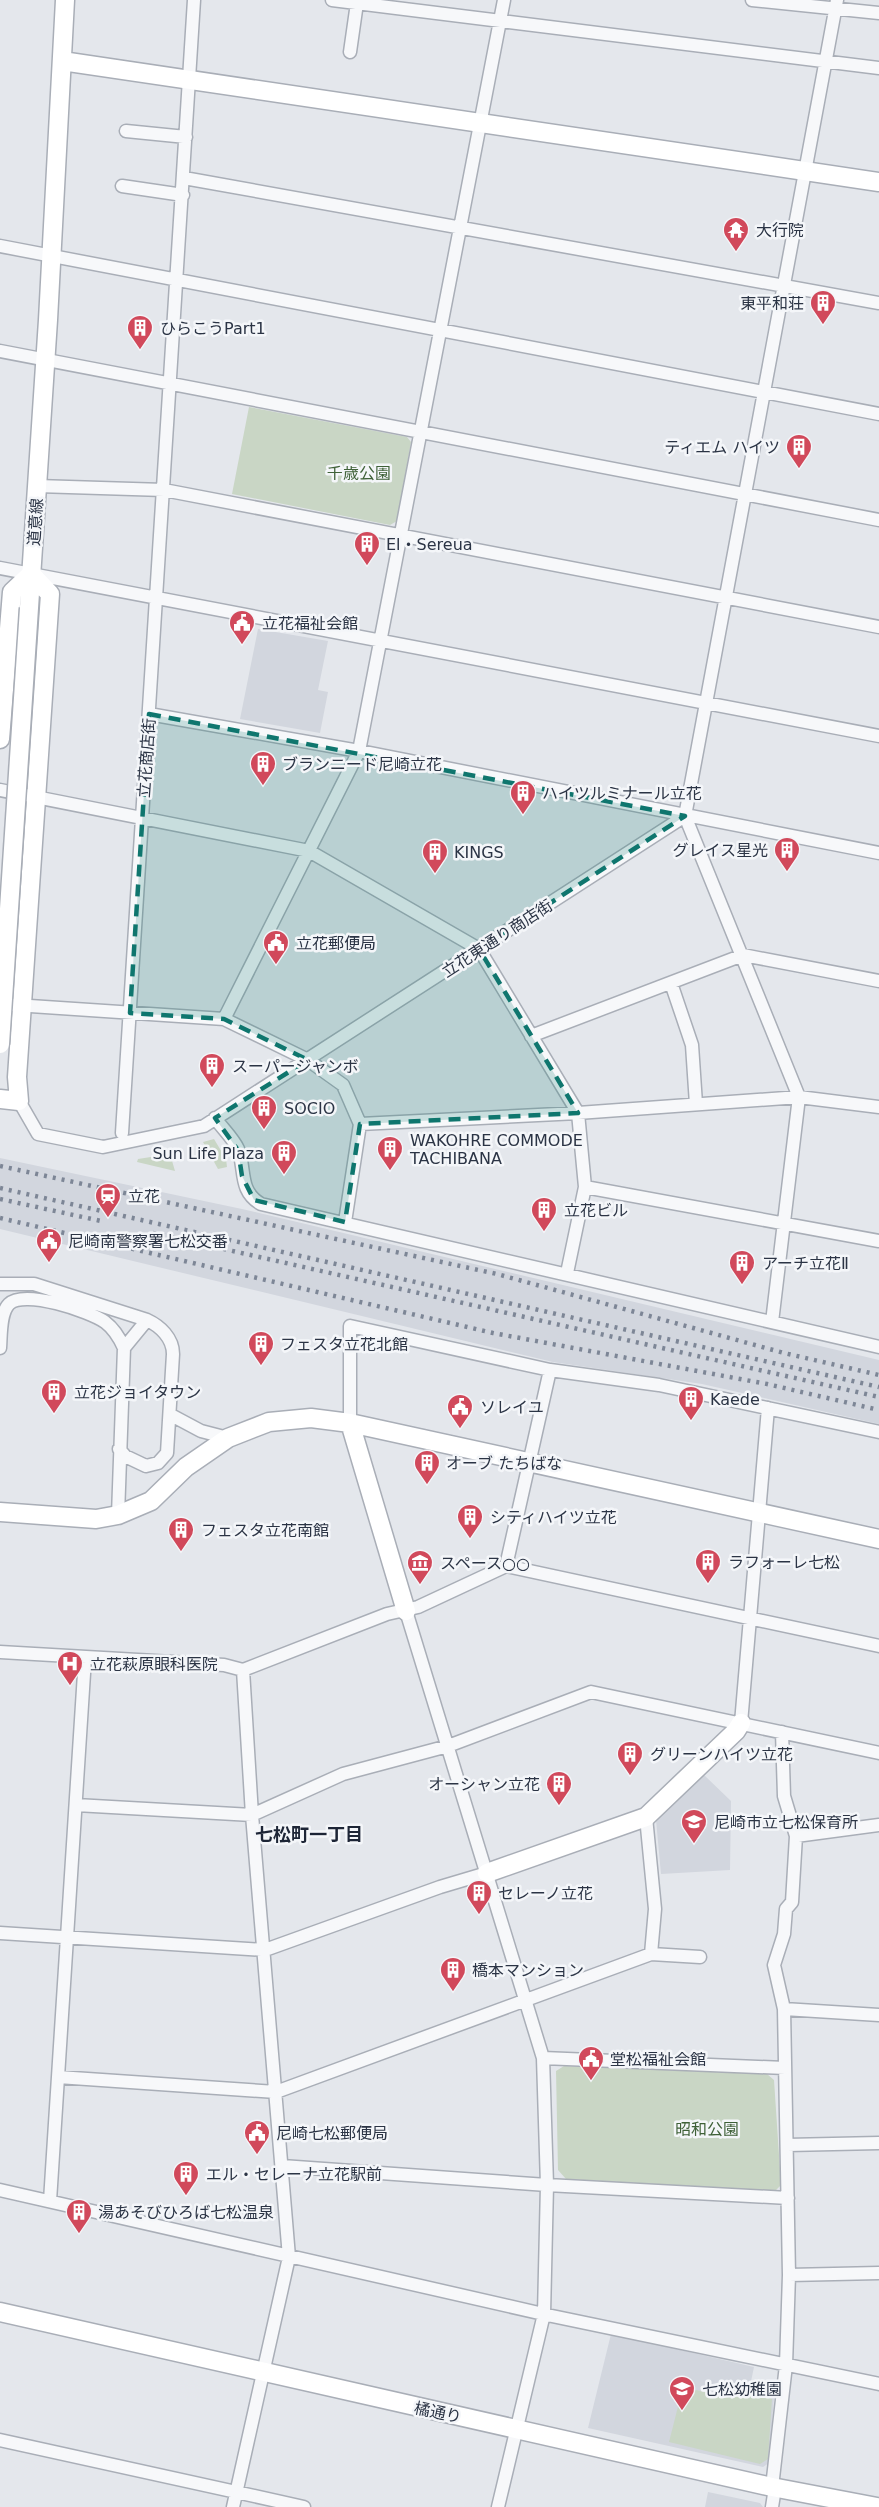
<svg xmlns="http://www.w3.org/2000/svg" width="879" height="2507" viewBox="0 0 879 2507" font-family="'DejaVu Sans','Noto Sans JP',sans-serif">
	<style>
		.built { fill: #d2d6de }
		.green { fill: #c9d6c5 }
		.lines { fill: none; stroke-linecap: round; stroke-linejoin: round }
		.street-casing { stroke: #a9aeb7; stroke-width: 15 }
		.secondary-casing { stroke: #a9aeb7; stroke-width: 21 }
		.street { stroke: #f7f8fa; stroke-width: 12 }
		.secondary { stroke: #fff; stroke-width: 18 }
		.rail { stroke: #7d8696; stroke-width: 4.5; stroke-dasharray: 3 6; stroke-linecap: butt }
		.secondary-bridge-casing { stroke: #a9aeb7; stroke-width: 21; stroke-linecap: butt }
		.secondary-bridge { stroke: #fff; stroke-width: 18 }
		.marked { fill: #0f766e; fill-opacity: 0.2; stroke: #0f766e; stroke-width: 4.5; stroke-dasharray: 12 8; stroke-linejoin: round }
		.labels { text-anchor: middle; stroke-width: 5; stroke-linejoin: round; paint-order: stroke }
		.poi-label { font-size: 16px; fill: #2b3445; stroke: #f4f6f9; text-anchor: start }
		.park-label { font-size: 16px; fill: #3f6138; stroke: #f4f6f9 }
		.street-label { font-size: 16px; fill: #2b3445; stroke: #f4f6f9 }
		.neighbourhood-label { font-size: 18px; font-weight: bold; fill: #1d2536; stroke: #f4f6f9 }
	</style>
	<rect width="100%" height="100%" fill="#e4e7ec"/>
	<path class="built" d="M258,629L328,641L318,690L328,692L320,733L240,719Z
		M0,1158L242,1209L879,1360V1424L702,1384L553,1362L0,1229Z
		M704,1775L731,1801L730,1870L661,1874L656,1820Z
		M611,2334L754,2367L749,2391L774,2397L769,2463L763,2467L588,2428Z
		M708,2492L760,2503L763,2507H705Z"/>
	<path class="green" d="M249,407L407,437L411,442L397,521L390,525L232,494Z
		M214,1139L226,1159L227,1167L218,1169L203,1142Z
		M170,1154L175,1171L137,1162L138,1159Z
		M564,2066L767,2074L774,2080L781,2185L775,2191L566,2179L558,2170L556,2071Z
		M683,2387L726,2397L728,2388L772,2399L768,2459L760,2464L669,2442Z"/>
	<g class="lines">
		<defs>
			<path id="street" d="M332,0L879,68
				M752,0L879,13
				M350,52L357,3
				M126,131L186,137
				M184,178L879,303
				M122,186L183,195
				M0,246L879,414
				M0,351L879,520
				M37,486L164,490L879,627
				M0,568L879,736
				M149,714L359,751L879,853
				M0,790L309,851L479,949L578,1113L585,1187L567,1273
				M671,983L692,1045L696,1104
				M0,1004L224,1019L308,1060L343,1085L360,1124L345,1222
				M224,1019L359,751L504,0
				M531,1036L743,955L879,981
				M19,1101L38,1134L103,1147L204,1126L685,816
				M215,1118C222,1128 233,1138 238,1149C246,1169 238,1191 261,1204L879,1347
				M360,1124L578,1113L799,1097L879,1107
				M122,1133L194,0
				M585,1187L879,1241
				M0,1284H34L147,1320C160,1326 173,1338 173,1354L167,1453L158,1463L146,1466L125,1456L119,1449
				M772,1322L799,1097L685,816L837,0
				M0,1348C1,1335 0,1313 9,1304C24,1289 89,1311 105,1322C113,1328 120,1339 124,1348L118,1515
				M124,1348L147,1320
				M171,1415L201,1431L228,1438
				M350,1423V1326L550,1370L659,1385L879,1432
				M506,1566L550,1370
				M406,1611L543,2058L547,2185L544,2314L498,2507
				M0,1652L224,1665L243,1670L387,1614L418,1607L506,1566L879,1646
				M741,1723L768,1408
				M782,1732L784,1796L796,1836L792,1902L786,1909L784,1934L774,1965L784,2009
				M76,1805L252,1815L343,1774L448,1746L591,1692L879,1753
				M796,1836L879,1825
				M0,1933L265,1950L440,1887L487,1873
				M651,1954L700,1957
				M543,2058L785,2068
				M58,2077L276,2092L651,1954L655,1909L646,1817
				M787,2145L879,2143
				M282,2166L547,2185L788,2198
				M0,2190L552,2316L879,2384
				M50,2201L85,1658
				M789,2275L879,2273
				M0,2440L304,2507
				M772,2487L786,2365L789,2275L784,2009L879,2015
				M233,2507L289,2257L252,1815L243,1670
				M772,2507L775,2488"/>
			<path id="secondary" d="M62,61L879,182
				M29,608L48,320L65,0
				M0,739L12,592L31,574
				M0,1099L19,1101L17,1077L50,594L31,574
				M350,1423L406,1611
				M0,1512L96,1519L118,1515L151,1501L186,1467L228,1438L269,1422L311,1418L350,1423L879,1539
				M487,1873L646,1817L736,1731L741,1723
				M0,2312L772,2487L877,2507"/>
		</defs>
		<use href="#street" class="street-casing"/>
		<use href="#secondary" class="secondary-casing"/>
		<use href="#street" class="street"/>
		<use href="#secondary" class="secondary"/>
		<path class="rail" d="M0,1166L497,1274L784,1353L879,1375
			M0,1188L879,1387
			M0,1199L101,1221
			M0,1218L493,1333L767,1384L879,1410
			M153,1233L879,1397"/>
		<defs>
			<path id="secondary-bridge" d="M0,1044L29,608"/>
		</defs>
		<use href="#secondary-bridge" class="secondary-bridge-casing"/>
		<use href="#secondary-bridge" class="secondary-bridge"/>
	</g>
	<path class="marked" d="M149,714L685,816L479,949L578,1113L360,1124L345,1222L254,1200L242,1176L238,1150L215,1118L308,1060L224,1019L130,1013Z"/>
	<defs>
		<symbol id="temple-pin" viewBox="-11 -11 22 30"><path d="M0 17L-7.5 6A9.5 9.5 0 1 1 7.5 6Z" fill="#d1495b" stroke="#f4f6f9"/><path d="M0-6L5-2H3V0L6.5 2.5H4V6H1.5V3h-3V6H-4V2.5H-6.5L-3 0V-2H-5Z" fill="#fff"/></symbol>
		<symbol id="building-pin" viewBox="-11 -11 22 30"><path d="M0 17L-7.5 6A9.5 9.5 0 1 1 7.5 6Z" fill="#d1495b" stroke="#f4f6f9"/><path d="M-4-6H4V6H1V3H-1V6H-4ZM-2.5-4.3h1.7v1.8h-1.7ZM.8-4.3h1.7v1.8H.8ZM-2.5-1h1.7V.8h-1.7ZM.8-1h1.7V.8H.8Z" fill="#fff"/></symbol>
		<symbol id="civic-pin" viewBox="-11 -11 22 30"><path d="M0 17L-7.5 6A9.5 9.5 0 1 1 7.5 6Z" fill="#d1495b" stroke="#f4f6f9"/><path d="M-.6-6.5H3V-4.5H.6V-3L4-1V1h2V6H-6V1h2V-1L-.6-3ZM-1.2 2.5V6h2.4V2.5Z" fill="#fff"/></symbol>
		<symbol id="station-pin" viewBox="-11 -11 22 30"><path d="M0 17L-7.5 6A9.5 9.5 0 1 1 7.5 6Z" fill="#d1495b" stroke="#f4f6f9"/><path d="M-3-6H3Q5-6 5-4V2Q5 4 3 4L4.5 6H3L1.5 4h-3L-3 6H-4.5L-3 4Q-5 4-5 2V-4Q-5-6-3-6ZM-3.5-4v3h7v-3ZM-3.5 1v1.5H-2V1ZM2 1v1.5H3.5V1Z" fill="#fff"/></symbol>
		<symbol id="museum-pin" viewBox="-11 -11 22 30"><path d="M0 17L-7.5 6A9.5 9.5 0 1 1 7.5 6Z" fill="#d1495b" stroke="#f4f6f9"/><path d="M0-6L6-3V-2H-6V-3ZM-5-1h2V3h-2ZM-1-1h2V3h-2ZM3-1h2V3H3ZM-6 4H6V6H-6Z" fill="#fff"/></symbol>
		<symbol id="hospital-pin" viewBox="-11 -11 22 30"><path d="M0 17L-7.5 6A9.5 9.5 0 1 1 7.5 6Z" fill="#d1495b" stroke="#f4f6f9"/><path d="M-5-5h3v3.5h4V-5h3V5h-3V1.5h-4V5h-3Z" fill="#fff"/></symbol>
		<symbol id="school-pin" viewBox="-11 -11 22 30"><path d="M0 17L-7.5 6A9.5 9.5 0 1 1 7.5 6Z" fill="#d1495b" stroke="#f4f6f9"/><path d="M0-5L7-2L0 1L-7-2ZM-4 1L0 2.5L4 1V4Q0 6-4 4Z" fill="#fff"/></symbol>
	</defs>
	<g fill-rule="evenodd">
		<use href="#temple-pin" x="721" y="215" width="30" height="40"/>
		<use href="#building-pin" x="808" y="288" width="30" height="40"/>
		<use href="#building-pin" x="125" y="313" width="30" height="40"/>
		<use href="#building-pin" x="784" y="432" width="30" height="40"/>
		<use href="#building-pin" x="352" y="529" width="30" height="40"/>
		<use href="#civic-pin" x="227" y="608" width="30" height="40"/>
		<use href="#building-pin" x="248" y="749" width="30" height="40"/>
		<use href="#building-pin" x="508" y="778" width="30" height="40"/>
		<use href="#building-pin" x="772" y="835" width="30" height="40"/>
		<use href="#building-pin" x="420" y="837" width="30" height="40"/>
		<use href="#civic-pin" x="261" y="928" width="30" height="40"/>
		<use href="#building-pin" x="197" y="1051" width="30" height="40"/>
		<use href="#building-pin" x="249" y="1093" width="30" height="40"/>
		<use href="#building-pin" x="375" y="1134" width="30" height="40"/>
		<use href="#building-pin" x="269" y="1138" width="30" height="40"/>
		<use href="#station-pin" x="93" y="1181" width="30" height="40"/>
		<use href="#building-pin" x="529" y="1195" width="30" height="40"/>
		<use href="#civic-pin" x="34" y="1226" width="30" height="40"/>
		<use href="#building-pin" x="727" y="1248" width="30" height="40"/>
		<use href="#building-pin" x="246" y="1329" width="30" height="40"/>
		<use href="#building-pin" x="39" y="1377" width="30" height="40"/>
		<use href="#building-pin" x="676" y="1384" width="30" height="40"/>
		<use href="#civic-pin" x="445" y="1392" width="30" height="40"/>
		<use href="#building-pin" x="412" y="1448" width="30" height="40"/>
		<use href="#building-pin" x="455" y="1502" width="30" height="40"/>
		<use href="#building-pin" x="166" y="1515" width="30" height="40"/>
		<use href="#building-pin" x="693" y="1547" width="30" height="40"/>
		<use href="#museum-pin" x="405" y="1548" width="30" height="40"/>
		<use href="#hospital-pin" x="55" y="1649" width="30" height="40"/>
		<use href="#building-pin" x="615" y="1739" width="30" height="40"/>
		<use href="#building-pin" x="544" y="1769" width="30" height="40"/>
		<use href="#school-pin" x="679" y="1807" width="30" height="40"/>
		<use href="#building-pin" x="464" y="1878" width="30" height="40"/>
		<use href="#building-pin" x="438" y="1955" width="30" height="40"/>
		<use href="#civic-pin" x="576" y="2044" width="30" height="40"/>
		<use href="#civic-pin" x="242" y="2118" width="30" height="40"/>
		<use href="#building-pin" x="171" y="2159" width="30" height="40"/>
		<use href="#building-pin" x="64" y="2197" width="30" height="40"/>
		<use href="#school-pin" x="667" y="2374" width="30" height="40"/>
	</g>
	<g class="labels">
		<g class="poi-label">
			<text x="756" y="236">大行院</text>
			<text x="804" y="309" text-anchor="end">東平和荘</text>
			<text x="160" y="334">ひらこうPart1</text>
			<text x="780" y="453" text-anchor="end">ティエム ハイツ</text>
			<text x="386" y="550">El・Sereua</text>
			<text x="262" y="629">立花福祉会館</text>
			<text x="282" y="770">ブランニード尼崎立花</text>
			<text x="542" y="799">ハイツルミナール立花</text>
			<text x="768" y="856" text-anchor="end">グレイス星光</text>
			<text x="454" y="858">KINGS</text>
			<text x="296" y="949">立花郵便局</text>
			<text x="232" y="1072">スーパージャンボ</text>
			<text x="284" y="1114">SOCIO</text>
			<text x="410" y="1146">WAKOHRE COMMODE<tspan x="410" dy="18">TACHIBANA</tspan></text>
			<text x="264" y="1159" text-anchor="end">Sun Life Plaza</text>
			<text x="128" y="1202">立花</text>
			<text x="564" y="1216">立花ビル</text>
			<text x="68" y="1247">尼崎南警察署七松交番</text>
			<text x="762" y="1269">アーチ立花Ⅱ</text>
			<text x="280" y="1350">フェスタ立花北館</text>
			<text x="74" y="1398">立花ジョイタウン</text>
			<text x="710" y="1405">Kaede</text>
			<text x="480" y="1413">ソレイユ</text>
			<text x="446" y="1469">オーブ たちばな</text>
			<text x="490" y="1523">シティハイツ立花</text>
			<text x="201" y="1536">フェスタ立花南館</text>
			<text x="728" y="1568">ラフォーレ七松</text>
			<text x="440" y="1569">スペース○○</text>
			<text x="90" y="1670">立花萩原眼科医院</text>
			<text x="650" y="1760">グリーンハイツ立花</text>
			<text x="540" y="1790" text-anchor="end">オーシャン立花</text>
			<text x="714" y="1828">尼崎市立七松保育所</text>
			<text x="498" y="1899">セレーノ立花</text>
			<text x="472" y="1976">橋本マンション</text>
			<text x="610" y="2065">堂松福祉会館</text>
			<text x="276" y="2139">尼崎七松郵便局</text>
			<text x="206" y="2180">エル・セレーナ立花駅前</text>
			<text x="98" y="2218">湯あそびひろば七松温泉</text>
			<text x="702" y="2395">七松幼稚園</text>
		</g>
		<g class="park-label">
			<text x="359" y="479">千歳公園</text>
			<text x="707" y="2135">昭和公園</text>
		</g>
		<g class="street-label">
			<text transform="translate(35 522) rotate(-86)" y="6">道意線</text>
			<text transform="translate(146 758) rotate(-86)" y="6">立花商店街</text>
			<text transform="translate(497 938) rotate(-33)" y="6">立花東通り商店街</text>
			<text transform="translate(438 2412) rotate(12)" y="6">橘通り</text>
		</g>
		<g class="neighbourhood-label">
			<text x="309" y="1841">七松町一丁目</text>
		</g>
	</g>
</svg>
